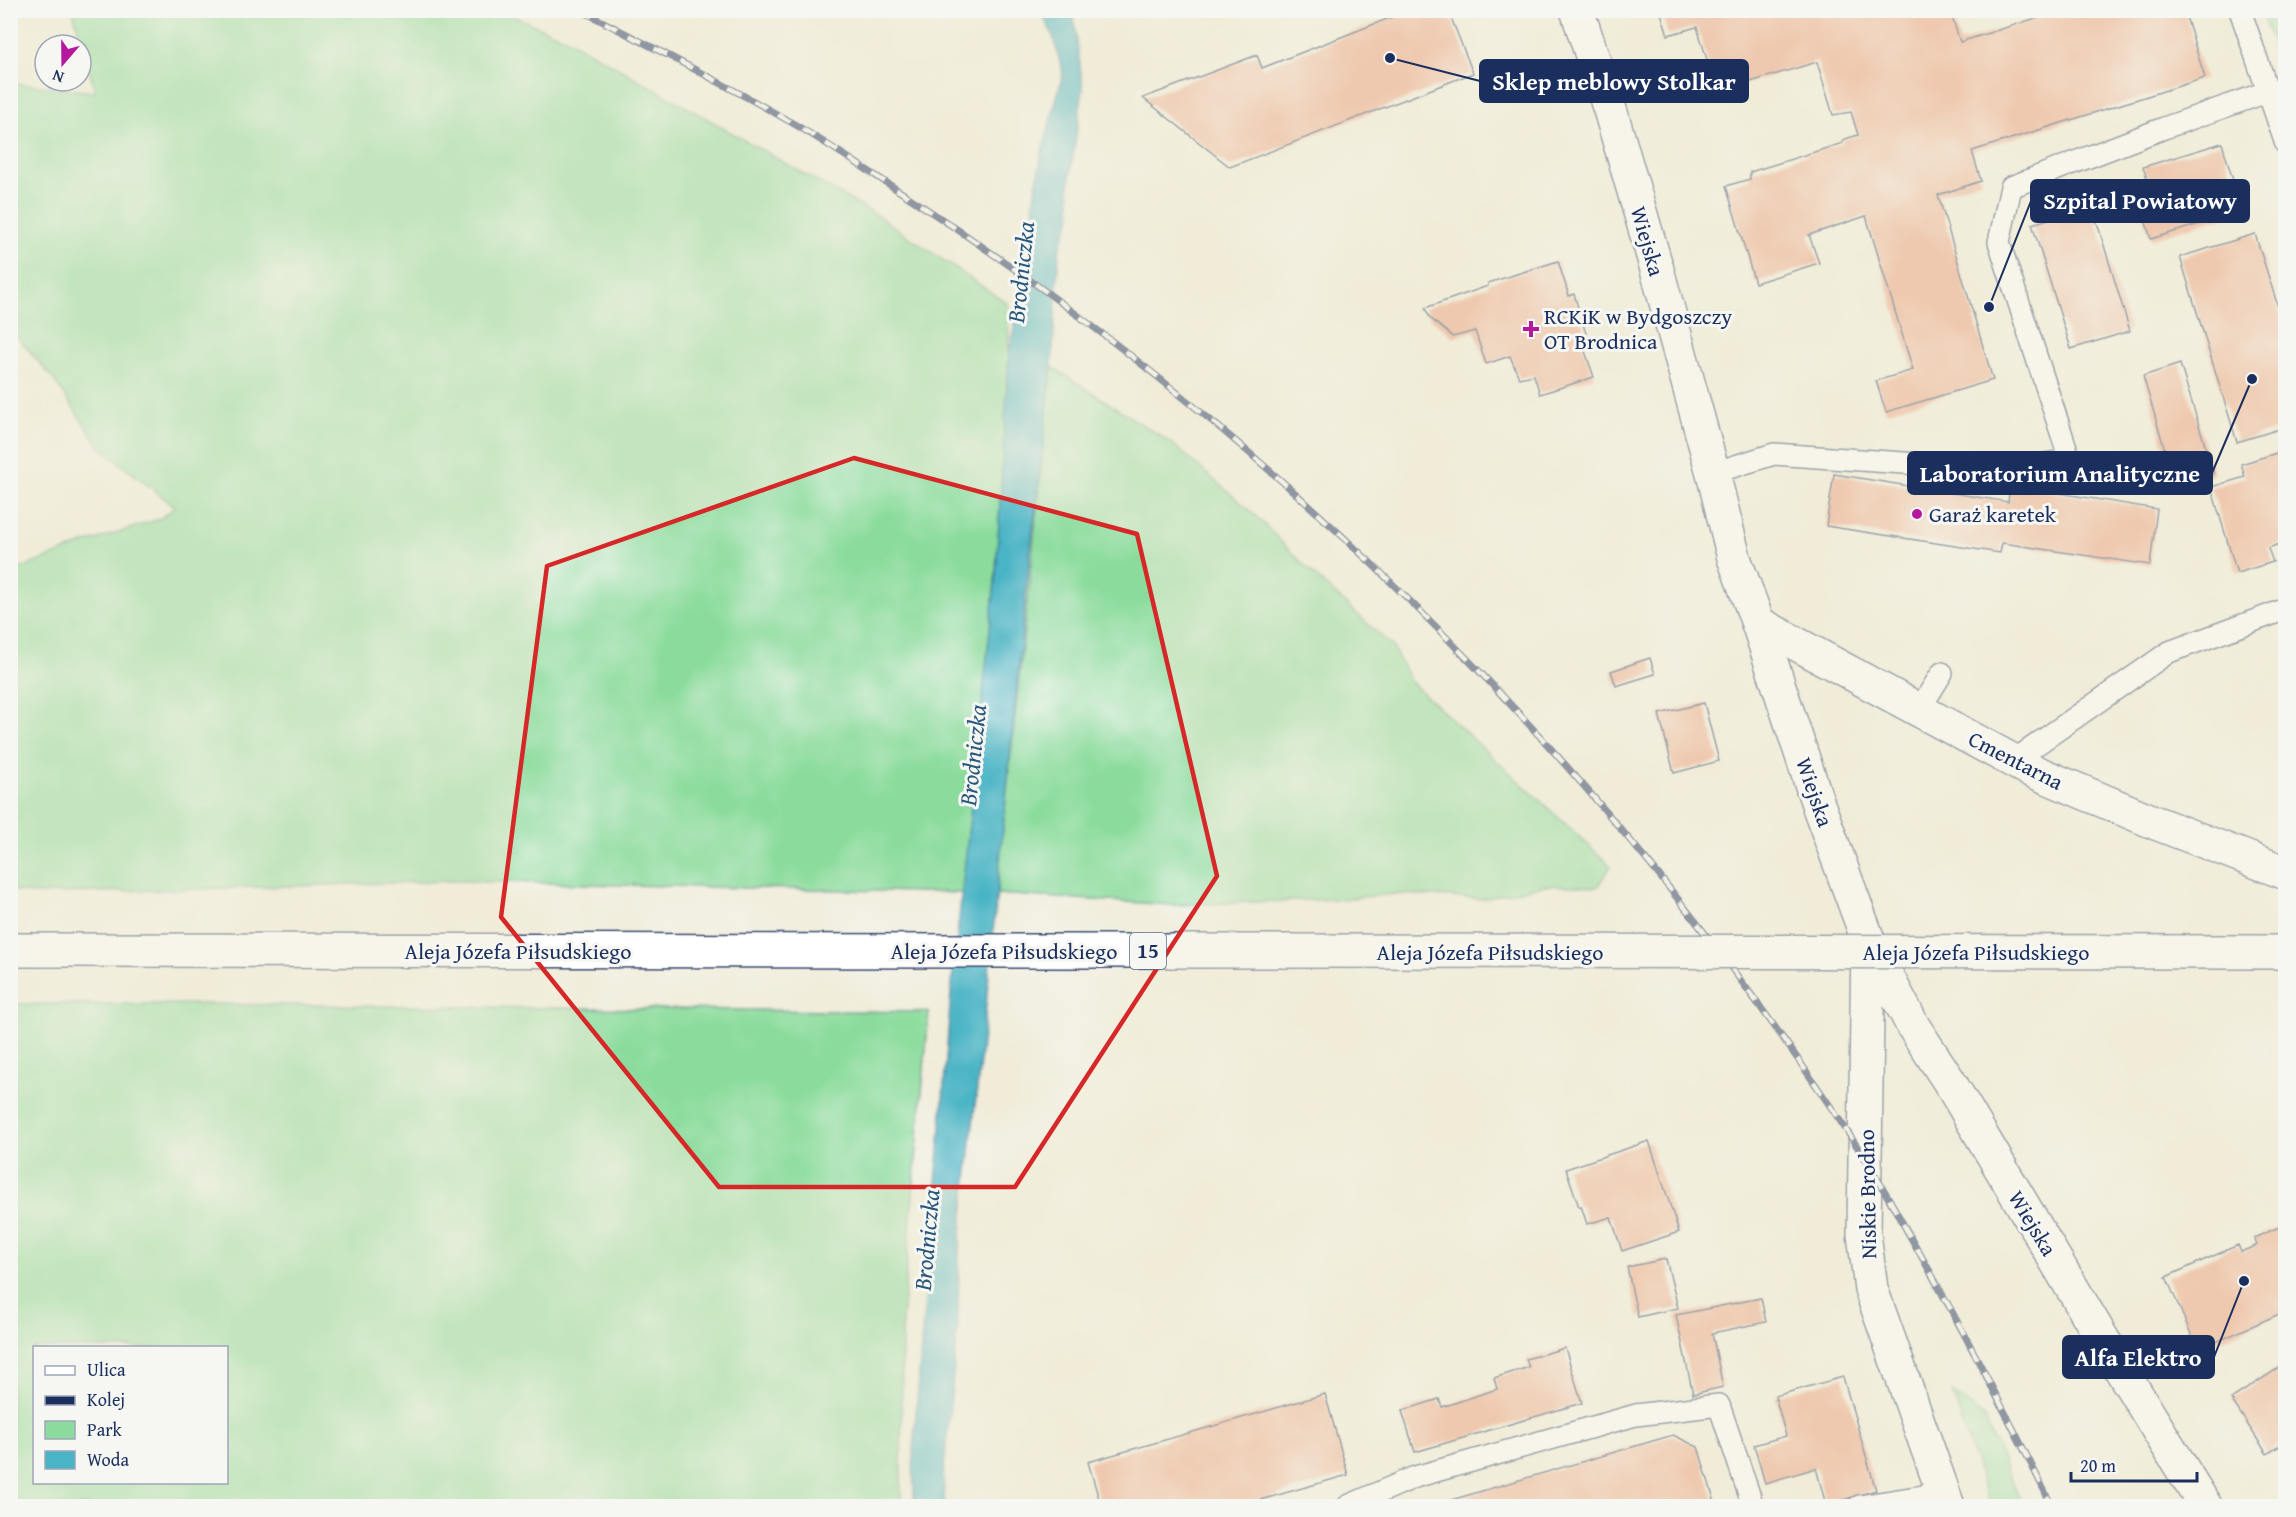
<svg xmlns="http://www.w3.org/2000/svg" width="2296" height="1517" viewBox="0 0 2296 1517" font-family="'Gentium Book Plus',serif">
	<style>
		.green { fill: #8bdc9c; stroke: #53867d; stroke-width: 1.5; fill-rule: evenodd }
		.water { fill: #48b4c5; stroke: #327292; stroke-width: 1.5 }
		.building { fill: #ed9d7b }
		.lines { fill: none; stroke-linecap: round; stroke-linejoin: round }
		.service-casing { stroke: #3b4b70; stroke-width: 24 }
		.minor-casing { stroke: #3b4b70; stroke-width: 36 }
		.tertiary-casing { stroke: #3b4b70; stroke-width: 36 }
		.service { stroke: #fff; stroke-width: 21 }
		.minor { stroke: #fff; stroke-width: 33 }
		.tertiary { stroke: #fff; stroke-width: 33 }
		.rail-casing { stroke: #1b2f5e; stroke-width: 7 }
		.rail { stroke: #f6f6f2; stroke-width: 4.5; stroke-dasharray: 14; stroke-linecap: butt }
		.primary-bridge-casing { stroke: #3b4b70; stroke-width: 36; stroke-linecap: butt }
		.primary-bridge { stroke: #fff; stroke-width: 33 }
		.marked { fill: none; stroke: #d62828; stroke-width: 4.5; stroke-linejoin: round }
		.poi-dot { fill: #b5179e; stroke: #f6f6f2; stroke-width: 2 }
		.labels { text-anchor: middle; stroke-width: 6; stroke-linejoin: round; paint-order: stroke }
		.shield { fill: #f6f6f2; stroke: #5d6b8a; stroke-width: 1.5 }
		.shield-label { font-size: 21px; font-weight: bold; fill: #1b2f5e }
		.street-label { font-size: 22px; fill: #1b2f5e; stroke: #f6f6f2 }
		.poi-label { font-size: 22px; fill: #1b2f5e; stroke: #f6f6f2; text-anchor: start }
		.water-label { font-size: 24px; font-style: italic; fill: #28577d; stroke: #f6f6f2 }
		.leader { fill: none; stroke: #1b2f5e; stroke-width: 2 }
		.callout-dot { fill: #1b2f5e; stroke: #f6f6f2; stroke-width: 2 }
		.callout { fill: #1b2f5e; stroke: #1b2f5e; stroke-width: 2 }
		.callout-label { font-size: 24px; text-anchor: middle; font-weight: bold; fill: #fff }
	</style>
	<rect width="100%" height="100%" fill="#f6f6f2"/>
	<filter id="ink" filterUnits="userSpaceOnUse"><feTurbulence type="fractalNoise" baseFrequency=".0167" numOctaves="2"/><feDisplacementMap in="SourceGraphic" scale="12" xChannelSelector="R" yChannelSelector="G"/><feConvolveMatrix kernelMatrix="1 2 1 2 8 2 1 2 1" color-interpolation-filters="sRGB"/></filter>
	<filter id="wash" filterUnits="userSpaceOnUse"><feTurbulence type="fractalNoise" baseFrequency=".008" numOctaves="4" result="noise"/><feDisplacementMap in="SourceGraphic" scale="24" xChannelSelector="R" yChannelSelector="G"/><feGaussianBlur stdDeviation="1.35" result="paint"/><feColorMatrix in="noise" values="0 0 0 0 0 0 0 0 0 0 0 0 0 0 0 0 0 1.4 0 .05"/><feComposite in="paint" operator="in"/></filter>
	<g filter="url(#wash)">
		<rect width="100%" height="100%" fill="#f0ecd8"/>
		<path class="green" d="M73,11H502L567,39L878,216L1008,304L1009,353L996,573L963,893L455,881L33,894L11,890V572L86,543L159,519L175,507L100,447L54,380L16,335L11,324V83L95,92Z
			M2261,11H2285V82Z
			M1052,367L1170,442L1254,514L1315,576L1392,646L1411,682L1611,866L1597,887L1544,885L1482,899L1396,894L1341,899L1174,905L996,894Z
			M11,1004H207L929,1012L902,1321L901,1506H11ZM34,1348H226V1482H34Z
			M1952,1392L1983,1416L2023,1506H1990Z"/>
		<path class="water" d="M1041,11H1073L1083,89L1069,184L1071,217L1059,250L1052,367L1027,580L985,1015L959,1252L958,1326L943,1478L945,1506H914L913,1452L922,1333L940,1139L951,993L996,573L1009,353L1015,323L1027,289L1036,240L1033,203L1042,152L1063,74L1053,36Z"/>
		<g id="blocks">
			<path class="building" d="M1410,10H1448L1473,73L1230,167L1143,98L1257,55L1262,68Z
				M1660,10H1950L1960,42L2062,10H2184L2205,78L1972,151L1981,181L1938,195L1993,380L1886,412L1876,381L1913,370L1866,216L1809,235L1819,263L1755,283L1726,186L1750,179V172L1843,143L1842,140L1858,135L1851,112L1833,115L1817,62L1717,92L1697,27L1668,35Z
				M2222,143L2242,211L2151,239L2133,182L2147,178L2143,167Z
				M2092,206L2130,331L2071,349L2032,224Z
				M2255,234L2286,332V427L2237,442L2180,257Z
				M1558,261L1569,296L1574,294L1587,337L1581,340L1594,377L1540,394L1534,375L1519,378L1510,356L1486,364L1475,331L1453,337L1430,318L1425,308L1488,286V283Z
				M2180,364L2214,474L2176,487L2143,376Z
				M2280,452L2286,465V542L2268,548L2273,562L2237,573L2211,487L2245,477L2241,464Z
				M1834,474L2008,502L2010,485L2157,509L2150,565L2002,543L2000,553L1826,526Z
				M1650,658L1655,674L1616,686L1611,671Z
				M1704,703L1719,761L1674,773L1659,714Z
				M1649,1141L1679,1232L1622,1251L1611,1217L1587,1224L1581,1206L1579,1207L1566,1169Z
				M2286,1224V1311L2198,1350L2166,1277L2238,1245L2241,1252L2257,1245L2254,1238Z
				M1666,1259L1678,1308L1638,1317L1627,1267Z
				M1761,1298L1766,1322L1712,1333L1723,1387L1693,1394L1676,1315Z
				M1565,1348L1582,1403L1415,1452L1402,1411L1439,1399L1442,1407L1497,1389L1494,1378L1529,1367L1526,1359Z
				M2280,1367L2286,1376V1442L2267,1454L2231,1399Z
				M1843,1377L1876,1490L1826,1505L1816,1468L1765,1483L1754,1445L1786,1436L1775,1396Z
				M1325,1394L1348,1475L1239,1506H1101L1088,1462Z
				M1673,1435L1698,1447L1716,1506H1431Z"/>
		</g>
	</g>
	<g filter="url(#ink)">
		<use href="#blocks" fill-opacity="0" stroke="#3b4b70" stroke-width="1.5"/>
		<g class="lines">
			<defs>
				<path id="service" d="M2240,10L2286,144
					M1713,473L1774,454L2005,470L2070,460L1999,242L2011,187L2164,128L2267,92
					M1919,710L1942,673
					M2013,761L2169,652L2286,609
					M1348,1506L1415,1477L1636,1415L1719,1405L1753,1506
					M1859,1506L1923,1496L1942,1490"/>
				<path id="minor" d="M1758,623L2028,769L2156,823L2286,873
					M1868,940L1913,1026L1949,1081L2103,1340L2205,1506"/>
				<path id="tertiary" d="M1577,10L1611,113L1656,266L1713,473L1734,558L1758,623L1819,807L1868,940L1864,1234L1871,1289L1948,1506"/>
			</defs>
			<use href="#service" class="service-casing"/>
			<use href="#minor" class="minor-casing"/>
			<use href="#tertiary" class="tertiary-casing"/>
			<use href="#service" class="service"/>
			<use href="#minor" class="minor"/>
			<use href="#tertiary" class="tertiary"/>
			<defs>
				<path id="rail" d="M580,10C650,46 721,82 789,121C832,146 874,175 916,202C1294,449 1617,778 1864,1157C1879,1180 1893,1206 1907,1231C1959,1321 2006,1413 2052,1506"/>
			</defs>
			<use href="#rail" class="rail-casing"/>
			<use href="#rail" class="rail"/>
			<defs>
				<path id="primary-bridge" d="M10,950L2286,952"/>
			</defs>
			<use href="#primary-bridge" class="primary-bridge-casing"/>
			<use href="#primary-bridge" class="primary-bridge"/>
		</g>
	</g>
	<path d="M0 0H2296V1517H0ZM854,458L1137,534L1217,876L1015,1187H719L501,917L547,566Z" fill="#f0ecd8" fill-opacity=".55" fill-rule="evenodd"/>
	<path class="marked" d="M854,458L1137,534L1217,876L1015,1187H719L501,917L547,566Z"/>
	<g class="poi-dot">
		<path d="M1528 320h6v6h6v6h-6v6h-6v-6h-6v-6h6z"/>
		<circle cx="1917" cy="514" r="6"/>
	</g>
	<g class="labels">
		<rect class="shield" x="1130" y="933" width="36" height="36" rx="4.5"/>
		<g class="shield-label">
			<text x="1148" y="958">15</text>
		</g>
		<g class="street-label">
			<text transform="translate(1648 241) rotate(74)" y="8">Wiejska</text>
			<text transform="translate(2016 760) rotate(27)" y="8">Cmentarna</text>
			<text transform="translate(1815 792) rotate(71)" y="8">Wiejska</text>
			<text x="518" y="959">Aleja Józefa Piłsudskiego</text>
			<text x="1004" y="959">Aleja Józefa Piłsudskiego</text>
			<text x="1490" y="960">Aleja Józefa Piłsudskiego</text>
			<text x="1976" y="960">Aleja Józefa Piłsudskiego</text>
			<text transform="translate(1867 1194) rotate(-91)" y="8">Niskie Brodno</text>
			<text transform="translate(2033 1223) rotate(59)" y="8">Wiejska</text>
		</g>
		<g class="poi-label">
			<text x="1544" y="324">RCKiK w Bydgoszczy<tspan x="1544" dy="25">OT Brodnica</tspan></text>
			<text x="1929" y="522">Garaż karetek</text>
		</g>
		<g class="water-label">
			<text transform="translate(1021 272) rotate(-84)" y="8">Brodniczka</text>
			<text transform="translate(973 755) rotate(-84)" y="8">Brodniczka</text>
			<text transform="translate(927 1240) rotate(-85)" y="8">Brodniczka</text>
		</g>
	</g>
	<path class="leader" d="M1390 58L1480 81M1989 307L2031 201M2252 379L2212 473M2244 1281L2214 1357"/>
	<g class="callout-dot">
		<circle cx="1390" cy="58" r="6"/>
		<circle cx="1989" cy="307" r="6"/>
		<circle cx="2252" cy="379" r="6"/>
		<circle cx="2244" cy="1281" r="6"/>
	</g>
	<g class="callout">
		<rect x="1480" y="60" width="268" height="42" rx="6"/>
		<rect x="2031" y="180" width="218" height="42" rx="6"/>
		<rect x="1908" y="452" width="304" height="42" rx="6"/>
		<rect x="2063" y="1336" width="151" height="42" rx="6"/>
	</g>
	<g class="callout-label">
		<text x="1614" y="90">Sklep meblowy Stolkar</text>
		<text x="2140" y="209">Szpital Powiatowy</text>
		<text x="2060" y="482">Laboratorium Analityczne</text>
		<text x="2138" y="1366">Alfa Elektro</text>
	</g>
	<rect width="2296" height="1517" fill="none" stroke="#f6f6f2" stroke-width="36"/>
	<rect x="33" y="1346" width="195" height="138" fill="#f6f6f2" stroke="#9ea6b7" stroke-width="1.5"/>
	<rect x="45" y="1366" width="30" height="9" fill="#ffffff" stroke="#9ea6b7" stroke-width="1.5"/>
	<text x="87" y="1376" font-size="18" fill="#1b2f5e">Ulica</text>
	<rect x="45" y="1396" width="30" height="9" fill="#1b2f5e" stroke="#9ea6b7" stroke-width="1.5"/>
	<text x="87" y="1406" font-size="18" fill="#1b2f5e">Kolej</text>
	<rect x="45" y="1421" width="30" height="18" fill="#8bdc9c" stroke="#9ea6b7" stroke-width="1.5"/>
	<text x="87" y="1436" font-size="18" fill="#1b2f5e">Park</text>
	<rect x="45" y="1451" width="30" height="18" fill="#48b4c5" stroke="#9ea6b7" stroke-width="1.5"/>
	<text x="87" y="1466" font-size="18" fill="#1b2f5e">Woda</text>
	<g transform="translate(63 63) rotate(200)"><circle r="28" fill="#f6f6f2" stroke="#9ea6b7" stroke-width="1.5"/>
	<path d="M0-4.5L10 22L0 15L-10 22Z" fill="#b5179e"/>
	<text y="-9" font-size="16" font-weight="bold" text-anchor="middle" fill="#1b2f5e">N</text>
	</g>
	<path d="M2071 1472v9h126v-9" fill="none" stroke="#1b2f5e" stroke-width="3"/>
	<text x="2080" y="1472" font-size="18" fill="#1b2f5e" stroke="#f6f6f2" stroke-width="4.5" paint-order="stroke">20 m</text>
</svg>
